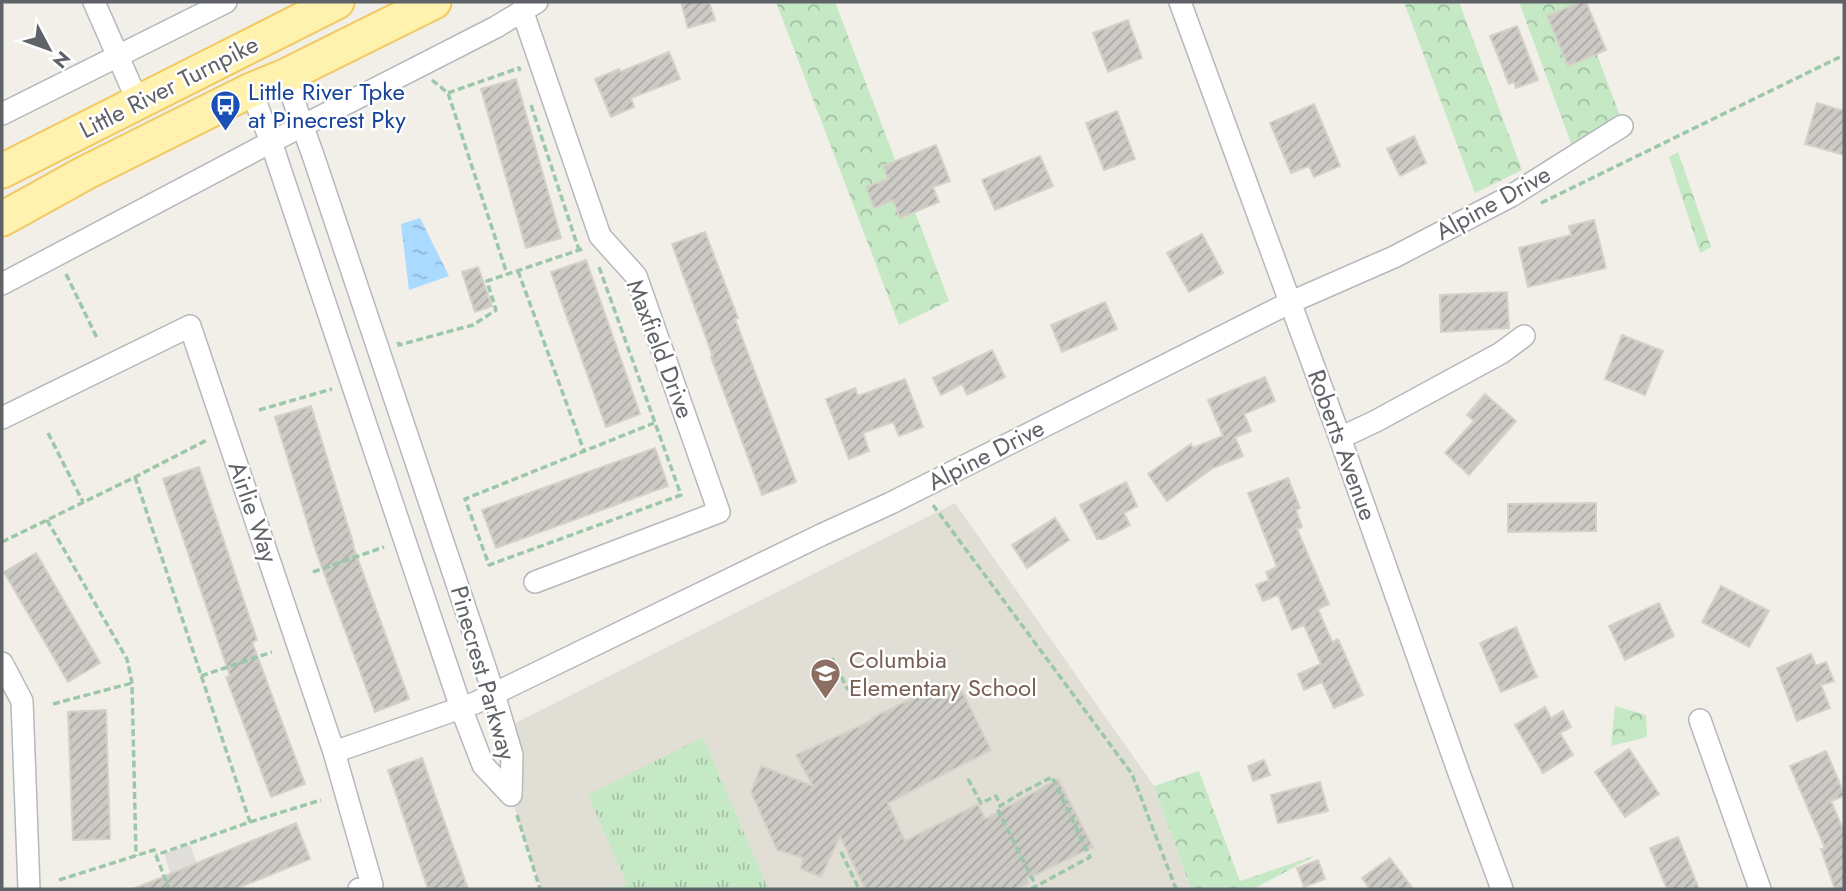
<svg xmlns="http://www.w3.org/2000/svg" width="1846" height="891" viewBox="0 0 1846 891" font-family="Jost,sans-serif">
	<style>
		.industrial { fill: #e0deda }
		.education { fill: #e1ded6 }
		.forest { fill: url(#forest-crowns) }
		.park { fill: url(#park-tufts) }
		.water { fill: url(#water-ripples) }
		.building { fill: url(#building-hatch); stroke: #d6d1c6; stroke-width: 2 }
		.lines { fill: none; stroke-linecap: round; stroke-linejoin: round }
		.minor-casing { stroke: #b5b8bc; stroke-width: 24 }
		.primary-casing { stroke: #f2c960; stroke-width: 37 }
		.path { stroke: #9cc7a9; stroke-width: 3.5; stroke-dasharray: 7 3.5; stroke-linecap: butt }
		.minor { stroke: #fff; stroke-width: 21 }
		.primary { stroke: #fff2af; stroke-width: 33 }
		.labels { text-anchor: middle; stroke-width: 5; stroke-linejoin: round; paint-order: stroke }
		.street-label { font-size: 24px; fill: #5f6368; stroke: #fff }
		.transit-label { font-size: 24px; fill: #164399; stroke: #fff; text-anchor: start }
		.education-label { font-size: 24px; fill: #785e54; stroke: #fff; text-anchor: start }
	</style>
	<defs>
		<pattern id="forest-crowns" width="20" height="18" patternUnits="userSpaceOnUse" patternTransform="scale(1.75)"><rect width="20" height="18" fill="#c5e8c5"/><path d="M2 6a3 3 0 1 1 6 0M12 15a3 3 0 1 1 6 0" fill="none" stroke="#a3c0a4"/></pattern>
		<pattern id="park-tufts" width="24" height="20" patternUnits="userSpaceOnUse" patternTransform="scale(1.75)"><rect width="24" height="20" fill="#c5e8c5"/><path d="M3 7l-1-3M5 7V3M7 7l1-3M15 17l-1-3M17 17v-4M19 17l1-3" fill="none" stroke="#a3c0a4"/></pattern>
		<pattern id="water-ripples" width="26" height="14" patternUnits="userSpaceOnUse" patternTransform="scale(1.75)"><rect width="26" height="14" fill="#aadaff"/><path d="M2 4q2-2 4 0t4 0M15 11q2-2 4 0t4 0" fill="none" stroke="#8eb4d2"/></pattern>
		<pattern id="building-hatch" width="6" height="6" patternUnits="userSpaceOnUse" patternTransform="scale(1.75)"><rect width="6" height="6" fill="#cccac5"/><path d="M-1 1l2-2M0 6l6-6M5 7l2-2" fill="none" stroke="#a9a8a4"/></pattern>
	</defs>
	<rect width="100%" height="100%" fill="#f1efe8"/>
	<path class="industrial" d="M190,845L206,889H175L164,853Z"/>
	<path class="education" d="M955,503L1154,786L1191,889H541L496,751L513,745V728L517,722Z"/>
	<path class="forest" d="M776,2H835L949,301L899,325Z
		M1404,2H1459L1522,170L1475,193Z
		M1519,2H1577L1622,121L1572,146Z
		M1678,152L1711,247L1700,253L1669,157Z
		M1615,706L1646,715L1647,737L1611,746Z
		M1199,771L1240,881L1317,855L1253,889H1191L1154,786Z"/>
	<path class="park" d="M703,737L768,889H614L627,884L588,795Z"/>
	<path class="water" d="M420,218L449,276L409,290L401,224Z"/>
	<path class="building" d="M681,2H709L715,20L688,28Z
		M1580,2H1586L1606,50L1568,66L1547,16Z
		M1128,20L1142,58L1108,72L1093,33Z
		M1517,26L1538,80L1516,88L1514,82L1509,84L1490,36Z
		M669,52L680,79L631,98L634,107L611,117L595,79L619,69L620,72Z
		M516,79L561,238L526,248L481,89Z
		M1817,103L1844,111V155L1805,144Z
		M1314,104L1340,166L1314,177L1309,166L1291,173L1270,123Z
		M1117,111L1135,159L1104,170L1086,123Z
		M1414,136L1426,163L1400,176L1387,149Z
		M936,145L950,181L933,187L939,202L900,218L893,200L874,208L866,187L888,179L883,166Z
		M1040,156L1053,186L995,210L982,180Z
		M1594,220L1606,268L1528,287L1519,248L1571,235L1569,226Z
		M705,232L738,318L735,319L796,482L762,495L711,357H713L672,244Z
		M1202,234L1223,273L1189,292L1167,253Z
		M586,260L640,414L606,427L551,272Z
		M478,267L492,306L475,312L462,272Z
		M1507,292L1509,328L1441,332L1440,295Z
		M1105,302L1117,329L1062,352L1051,325Z
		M1622,335L1663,351L1645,395L1605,379Z
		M992,350L1005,377L967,395L962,384L941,395L933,378Z
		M1265,377L1275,401L1244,414L1251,431L1235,437L1243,456L1213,468L1167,501L1148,474L1191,444L1193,448L1223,436L1208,400Z
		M905,379L923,427L899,436L893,422L863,433L869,451L849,459L826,399L855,388L858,396Z
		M1485,394L1516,421L1469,475L1445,453L1474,421L1467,415Z
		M311,406L354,546H353L409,699L375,712L316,551L275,417Z
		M655,448L668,486L496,548L482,510Z
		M199,467L257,640L252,642L305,784L271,797L226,677L230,676L163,479Z
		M1288,478L1300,508L1296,510L1302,527L1297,529L1329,604L1318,609L1332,642L1338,639L1363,695L1334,708L1322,682L1304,690L1298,674L1321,664L1304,625L1292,630L1278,595L1263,601L1256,585L1269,580L1266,572L1277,567L1248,493Z
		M1126,482L1137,506L1124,513L1130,525L1103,539H1097L1080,505Z
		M1596,503V531L1508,532V504Z
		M1055,518L1069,540L1027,568L1012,545Z
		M36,553L100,663L68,682L4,572Z
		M1721,586L1769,611L1749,647L1702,622Z
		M1659,603L1674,636L1625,660L1609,626Z
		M1516,627L1537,677L1501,692L1480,643Z
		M1811,654L1816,666L1826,662L1834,681L1821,685L1830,708L1797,721L1777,668Z
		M959,685L991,750L888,803L905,841L978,804L985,819L1058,779L1093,847L1027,879L1029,883L1016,889H865L840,836L821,877L801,869L803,858L777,850L751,792L761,766L813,786L796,755L873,720L872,718L931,689L935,699Z
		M1545,707L1551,718L1563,711L1571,727L1560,733L1573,755L1543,773L1515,725Z
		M106,710L110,839L73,840L68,712Z
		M1629,749L1659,794L1625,817L1595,772Z
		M1826,751L1844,794V796L1831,801L1844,832V889H1835L1821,849L1825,848L1790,766Z
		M422,758L468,889H428L388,770Z
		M1264,760L1270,775L1253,781L1248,766Z
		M1320,782L1328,811L1278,823L1271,795Z
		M296,823L310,859L235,889H133Z
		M1678,837L1699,889H1667L1650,848Z
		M1390,858L1413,889H1370L1362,878Z
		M1318,860L1325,879L1304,887L1297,868Z"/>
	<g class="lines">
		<defs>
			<path id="minor" d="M94,2L138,102
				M1180,2L1340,438L1459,773L1502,889
				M522,10L600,236L636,276L719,512L535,582
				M285,76L315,161L494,694L512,755L511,795
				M251,90L271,142L461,708L483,765L511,795
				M2,114L226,2
				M2,284L271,142L496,27L537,2
				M2,418L190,326L334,752L372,885L359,889
				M1340,438L1376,421L1501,353L1524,336
				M2,663L22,701L29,889
				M1700,720L1760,889
				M334,752L475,703L821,535L891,503L1289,303L1394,257L1511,196L1622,126"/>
			<path id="primary" d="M2,171L337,2
				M2,219L85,173L251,90L285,76L434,2"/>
		</defs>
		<use href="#minor" class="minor-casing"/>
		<use href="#primary" class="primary-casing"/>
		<path class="path" d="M432,80L448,93L507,274
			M448,93L519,68L520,71
			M531,105L579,250
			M1541,203L1844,55
			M599,267L681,495L489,565L465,499L654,423
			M518,271L584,451
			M66,274L97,338
			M398,342L399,345L473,325L496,310L487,281L585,248
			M259,410L332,389
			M48,433L83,502
			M135,477L250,822L156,855
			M933,505L1132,774L1176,889
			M47,520L127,659L132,683L136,856
			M2,542L135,477L207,440
			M313,572L384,547
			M832,658L848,690
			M201,676L272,652
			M53,704L132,683
			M968,779L981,803L996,796L1001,806
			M517,815L540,889
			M250,822L321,800
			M841,852L859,889
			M59,880L154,850L169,889
			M1031,889L1090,857L1052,777L1023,792L997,808L1036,886"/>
		<use href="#minor" class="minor"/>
		<use href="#primary" class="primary"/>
	</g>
	<defs>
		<symbol id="bus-pin" viewBox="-11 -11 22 30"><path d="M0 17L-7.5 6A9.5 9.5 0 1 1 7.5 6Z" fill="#1a4fb4" stroke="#fff"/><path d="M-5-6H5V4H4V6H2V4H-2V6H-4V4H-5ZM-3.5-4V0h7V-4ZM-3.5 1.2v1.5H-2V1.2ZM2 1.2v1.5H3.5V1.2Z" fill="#fff"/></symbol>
		<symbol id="school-pin" viewBox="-11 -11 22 30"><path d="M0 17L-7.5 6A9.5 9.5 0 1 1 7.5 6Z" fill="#8d6e63" stroke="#fff"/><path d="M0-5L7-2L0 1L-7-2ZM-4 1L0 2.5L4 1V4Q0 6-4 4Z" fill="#fff"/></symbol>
	</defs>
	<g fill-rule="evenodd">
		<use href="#bus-pin" x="208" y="88" width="35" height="47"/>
		<use href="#school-pin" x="808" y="656" width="35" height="47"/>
	</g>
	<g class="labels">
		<g class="street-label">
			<text transform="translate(169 87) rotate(-27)" y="8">Little River Turnpike</text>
			<text transform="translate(1493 203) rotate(-29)" y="8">Alpine Drive</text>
			<text transform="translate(660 349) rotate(69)" y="8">Maxfield Drive</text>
			<text transform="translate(1342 445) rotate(70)" y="8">Roberts Avenue</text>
			<text transform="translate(986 455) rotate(-27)" y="8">Alpine Drive</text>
			<text transform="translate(253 512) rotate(71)" y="8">Airlie Way</text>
			<text transform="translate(483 673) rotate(74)" y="8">Pinecrest Parkway</text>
		</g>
		<g class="transit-label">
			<text x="248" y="100">Little River Tpke<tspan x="248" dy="28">at Pinecrest Pky</tspan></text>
		</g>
		<g class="education-label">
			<text x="849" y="668">Columbia<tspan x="849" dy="28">Elementary School</tspan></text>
		</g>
	</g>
	<rect width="1846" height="891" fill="none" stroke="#5f6368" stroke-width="7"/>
	<g transform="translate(49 49) rotate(131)" stroke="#ffffff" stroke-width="5" paint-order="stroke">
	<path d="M0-5L12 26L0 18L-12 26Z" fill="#5f6368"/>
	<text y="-10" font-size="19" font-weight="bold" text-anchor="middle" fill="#5f6368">N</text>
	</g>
</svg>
